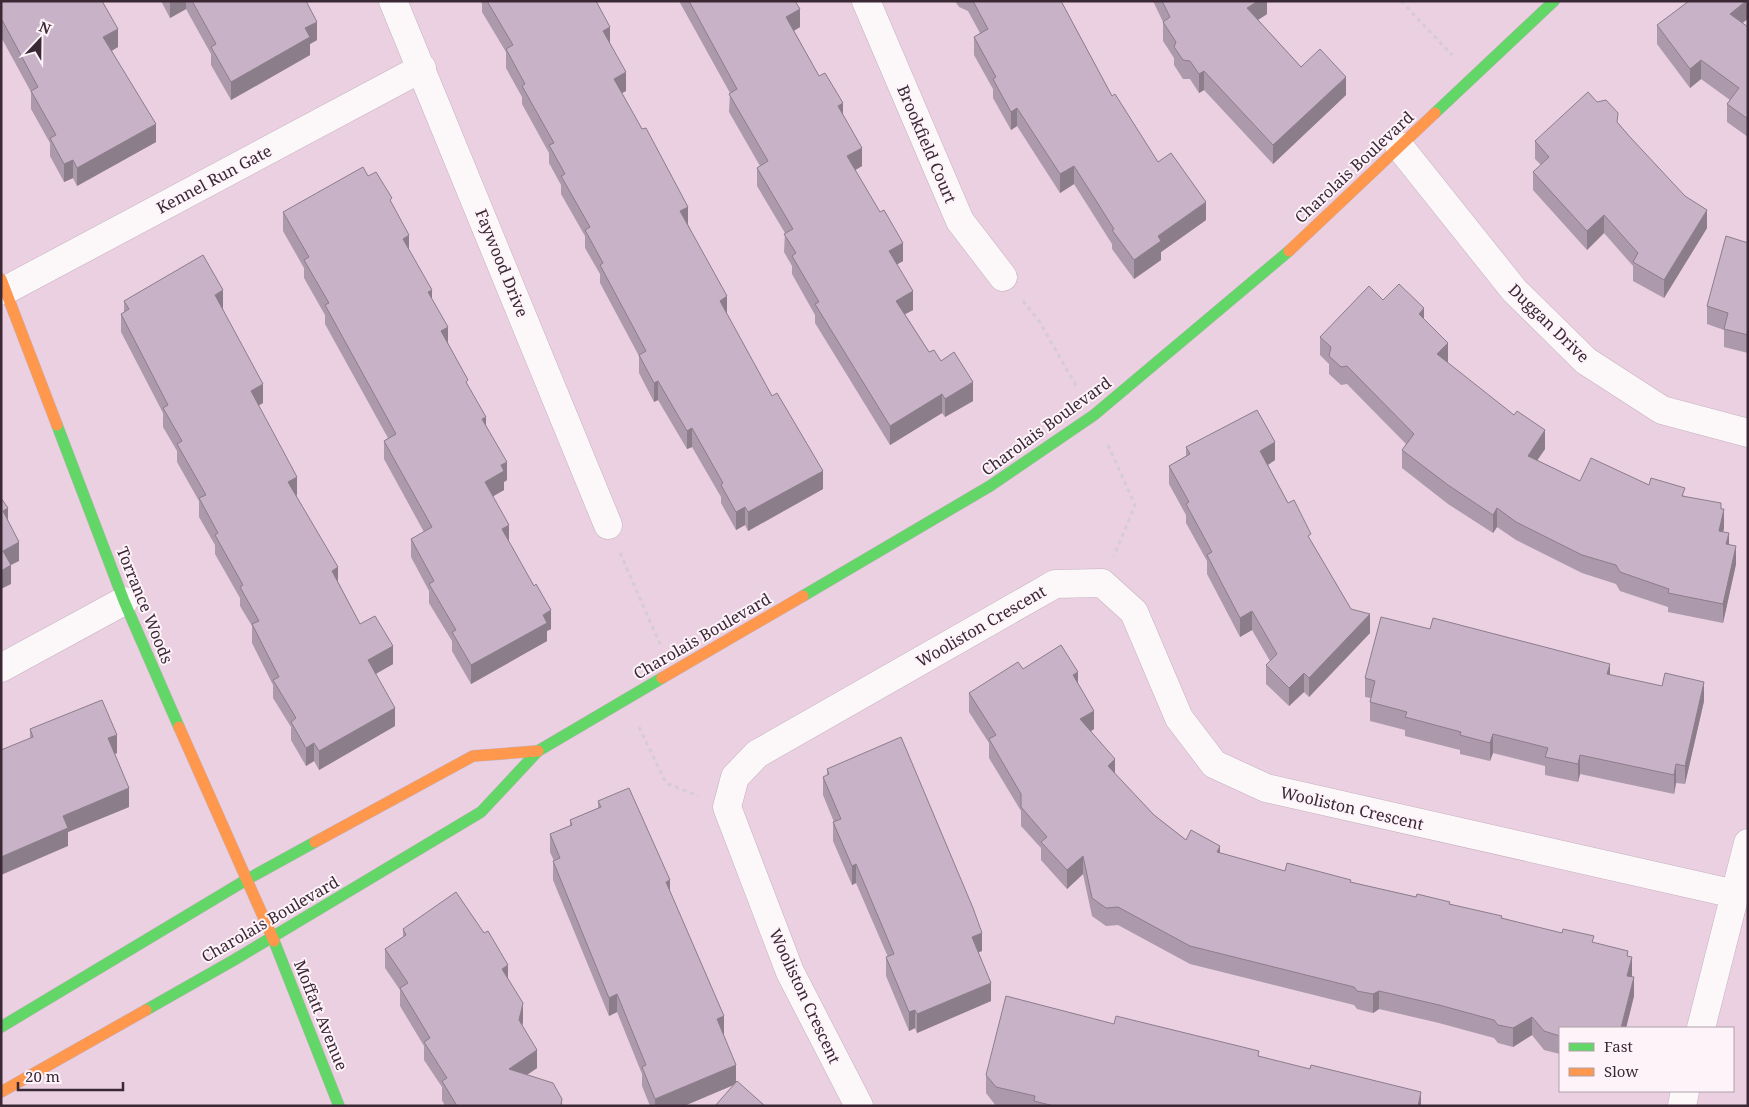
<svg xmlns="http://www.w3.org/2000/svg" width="1749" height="1107" viewBox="0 0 1749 1107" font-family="'Noto Serif',serif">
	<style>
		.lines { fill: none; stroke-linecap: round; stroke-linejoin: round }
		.street-casing { stroke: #c5b1be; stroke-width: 29 }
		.fast-casing { stroke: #c5b1be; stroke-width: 12 }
		.slow-casing { stroke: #c5b1be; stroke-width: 12 }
		.path { stroke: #d5cdd2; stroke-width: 3; stroke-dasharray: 4 4; stroke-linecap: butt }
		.street { stroke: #fcf8fa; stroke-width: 28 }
		.fast { stroke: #63d668; stroke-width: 11 }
		.slow { stroke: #ff974d; stroke-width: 11 }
		.wall { fill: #ac99ab }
		.shaded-wall { fill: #8c7d8b }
		.building { fill: #c8b2c7; stroke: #8c7d8b }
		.labels { text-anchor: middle; stroke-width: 4; stroke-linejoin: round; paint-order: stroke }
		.street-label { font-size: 16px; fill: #3a2834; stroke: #fdf3f9 }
	</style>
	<rect width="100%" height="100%" fill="#ead0e0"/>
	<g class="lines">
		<defs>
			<path id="street" d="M393,1L608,525
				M866,1L960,221L1003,277
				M1399,146L1514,290L1586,361L1662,410L1748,433
				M6,290L422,68
				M1,668L124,601
				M1701,1028L1748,843
				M859,1106L790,972L727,807L735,777L757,754L1055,584L1102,583L1134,612L1179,718L1214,764L1266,788L1735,894
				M1682,1106L1685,1091"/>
			<path id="fast" d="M1435,113L1554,1
				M57,425L124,601L179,727
				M803,596L990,486L1094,415L1289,251
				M274,941L339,1106
				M146,1010L234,960L481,812L538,751L662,678
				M1,1027L246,880L315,842"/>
			<path id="slow" d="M1289,251L1435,113
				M1,279L57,425
				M662,678L803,596
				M179,727L274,941
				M315,842L473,756L538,751
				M1,1092L146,1010"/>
		</defs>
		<use href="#street" class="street-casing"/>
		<use href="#fast" class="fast-casing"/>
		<use href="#slow" class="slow-casing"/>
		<path class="path" d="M1401,1L1452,55
			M1023,301L1039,321L1078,389
			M1108,445L1135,505L1114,556
			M620,553L660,644
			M639,727L666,783L698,796"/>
		<use href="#street" class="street"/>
		<use href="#fast" class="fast"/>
		<use href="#slow" class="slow"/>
	</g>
	<path class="wall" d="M1,1L118,47L112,51L156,142L77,186L73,178L64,182L50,156V143L31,109V92L1,37Z
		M161,1H306L317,40L310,44V55L231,100L211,65V54L186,9L170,18Z
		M481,1H596L626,91L622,93L688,224L727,315L823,489L748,531L745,525L736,530L721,503V497L692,447L687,449L658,400L654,402L639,373V356L600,283V274L585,248V236L561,194V185L549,163V153L522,104V97L506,68V52L482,12V5Z
		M679,1H795L800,27L794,31L819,76L843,114L862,166L855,170L903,261L897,264L913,310L905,314L929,352L941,361L973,401L945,417L942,413L890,445L815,323V315L792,274V266L784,252L785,233L757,186V168L760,166L729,112L730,93Z
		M955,1H1061L1112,96L1158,162L1206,220L1161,252V260L1134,279L1112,249V244L1074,184L1060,193L1017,126L1011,130L993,98V89L974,55V37L980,33L968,11L959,7Z
		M1153,1H1267V14L1258,20L1301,67L1346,95L1273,164L1204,90L1199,93L1190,79H1183L1174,65V58L1163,41V22Z
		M1742,23L1748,27V137L1727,122V104L1730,100L1701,79L1690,88L1657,44V25Z
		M1597,102L1618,123L1707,228L1664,298L1633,281V266L1604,233L1587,250L1533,190V172L1541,165L1535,159V141Z
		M368,176L392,204L409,251L432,299L448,343L468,386L486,425L507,480L504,482V490L493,496L509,542L551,629L547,631V641L471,684L452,651V641L429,603V591L411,557V539L424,532L384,459V441L388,438L325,324V315L304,278V268L283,231V212Z
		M1748,243V353L1724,347V330L1707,324V306Z
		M1383,300L1424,320L1448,362H1447L1545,449L1537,460L1580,481L1649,485L1685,496L1721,509L1724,528L1723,531L1729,545L1736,564L1723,623L1668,612V607L1620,591L1616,584L1582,573L1516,540L1497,527L1493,533L1448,504L1402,468V450L1406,444L1347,384L1341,385L1329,374V364L1320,355V337Z
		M124,301L223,309L263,403L258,405L297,495L296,496L338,582L360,624L393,664L376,674L395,726L319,770L314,761L306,766L291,740V727L273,698V685L252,643V626L240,606V598L215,554V545L199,517V501L177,462V451L163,427V413L121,332V314L124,312Z
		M1186,447L1275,460L1268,465L1288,503L1351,609L1370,633L1309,697L1304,692L1289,706L1266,684V665L1270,661L1252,630L1240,637L1207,574V561L1186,523V515L1169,484V466L1186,456Z
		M1610,675L1704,701L1685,784L1676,783L1674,794L1580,774L1578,782L1545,775V766L1493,753L1490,761L1460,754V750L1405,736V730L1370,721V702L1371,698L1365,697V678Z
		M1078,683L1094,729L1091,731L1115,774L1154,815L1186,840L1220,853L1285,871L1351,882L1416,897L1450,904L1594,943L1628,957L1632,976L1634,996L1626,1028H1560V1054L1544,1050L1532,1035L1513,1047L1498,1043L1494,1038L1439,1023L1379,1009L1373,1013L1357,1009L1354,1005L1190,964L1118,925L1106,926L1092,916L1083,874L1067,889L1041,860V848L1021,826V811L989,758V743L969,712V693Z
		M30,729L117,753L115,754L129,807L68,832V846L30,738Z
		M827,769L982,951L978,952L991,1001L917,1033L915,1028L909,1031L886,976V957H888L856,883L852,885L833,841V822H834L823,795V777L827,775Z
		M598,801L670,892L724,1034L723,1035L733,1085L684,1106H650L642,1086V1074L617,1012L609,1016L553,880V861H554L550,852V834L570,826V820L598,808Z
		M403,929L508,979L523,1022L522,1026L537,1068L527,1075L562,1099V1106H445L442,1100V1087L424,1060V1046L400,1006V990L385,968V949L403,937Z
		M1114,1024L1259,1056L1421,1106H996L986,1093V1075Z"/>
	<path class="shaded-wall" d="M170,1H186V9L170,18Z
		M1258,1H1267V14L1247,27V8Z
		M1746,1H1748V19L1730,32V14Z
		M800,9V27L786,35V17Z
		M317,22V40L310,44V55L231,100V82L305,28Z
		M610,27V45L603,31Z
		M118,29V47L103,55V37Z
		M1701,60V79L1690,88V69Z
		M1204,71V90L1199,93V74Z
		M626,72V91L614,97V79Z
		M1346,77V95L1273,164V145Z
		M843,103V121L838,106Z
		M1017,108V126L1011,130V112Z
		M156,124V142L77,186V168Z
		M862,148V166L847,175V156Z
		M73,160V178L64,182V164Z
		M1074,166V184L1060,193V174Z
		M1206,202V220L1161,252V260L1134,279V260L1158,236Z
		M688,207V225L680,211Z
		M1707,210V228L1664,298V280Z
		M1604,215V233L1587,250V231Z
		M409,235V253L403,239Z
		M903,243V261L889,269V251Z
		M223,290V309L215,313V295Z
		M432,290V308L428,292Z
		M913,291V310L896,319V301Z
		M727,296V315L720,301Z
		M1424,308V327L1419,314Z
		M448,327V346L441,331Z
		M1448,343V362L1437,373V354Z
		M658,381V400L654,402V383Z
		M973,382V401L945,417V399Z
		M263,384V403L251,410V391Z
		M942,394V413L890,445V426Z
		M486,417V436L482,419Z
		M692,428V447L687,449V431Z
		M1545,430V449L1528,474V456Z
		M1275,442V460L1260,470V451Z
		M507,462V480L504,482V490L485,501V482L501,465Z
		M823,471V489L748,531V512Z
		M297,477V495L288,501V482Z
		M1721,503V519L1724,509V528L1719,549V531Z
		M745,507V525L736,530V512Z
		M8,508V527L3,511Z
		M1497,508V527L1493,533V515Z
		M509,525V544L502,529Z
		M1729,533V551L1726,544Z
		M19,542V561L11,565V584L1,589V571L3,551Z
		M1736,546V564L1723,623V604Z
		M338,567V586L332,571Z
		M551,610V629L547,631V641L471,684V665L543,615Z
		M1252,611V630L1240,637V618Z
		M1370,614V633L1309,697V678Z
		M393,646V664L368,678V660Z
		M1610,664V682L1607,674Z
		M1078,672V691L1073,675Z
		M1304,673V692L1289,706V688Z
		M1704,682V701L1685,784V766Z
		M395,708V726L319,770V751Z
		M1094,711V729L1080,738V719Z
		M1493,734V753L1490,761V743Z
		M117,735V753L108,756V738Z
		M314,743V761L306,766V748Z
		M1580,755V774L1578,782V764Z
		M1115,759V778L1108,766Z
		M1676,764V783L1674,794V775Z
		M129,788V807L68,832V846L1,875V857L63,816Z
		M1220,846V864L1217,852Z
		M1083,856V874L1067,889V870Z
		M856,864V883L852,885V866Z
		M670,880V898L666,882Z
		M982,933V951L972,955V937Z
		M1632,957V976L1627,994V976Z
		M508,965V983L502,969Z
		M1634,977V996L1626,1028H1621Z
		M991,983V1001L917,1033V1014Z
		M1379,991V1009L1373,1013V994Z
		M617,994V1012L609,1016V998Z
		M523,1003V1022L519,1039V1020Z
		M915,1010V1028L909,1031V1012Z
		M724,1016V1034L717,1037V1019Z
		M1532,1017V1035L1513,1047V1028Z
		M537,1050V1068L509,1087V1069Z
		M736,1065V1084L684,1106H655V1099Z
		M1421,1092V1106H1418Z"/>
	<path class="building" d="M1,1H102L118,29L103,37L156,124L77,168L73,160L64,164L50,138L56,135L31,91L38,87L1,18Z
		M192,1H306L317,22L305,28L310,37L231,82L211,47L216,44Z
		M487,1H596L610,27L603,31L626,72L614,79L642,129L646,128L688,207L680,211L727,296L720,301L772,396L777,393L823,471L748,512L745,507L736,512L721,485L723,483L692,428L687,431L658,381L654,383L639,355L646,351L600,265L603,263L585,230L590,227L561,176L565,174L549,145L554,143L522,86L525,84L506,49L513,45Z
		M689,1H795L800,9L786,17L819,76L825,73L843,103L838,106L862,148L847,156L880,212L884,210L903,243L889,251L913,291L896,301L929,352L934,350L941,361L954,352L973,382L945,399L942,394L890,426L815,304L819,302L792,256L796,253L784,234L793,229L757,168L768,161L729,94L737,89Z
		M973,1H1061L1112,96L1115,94L1158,162L1171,153L1206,202L1158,236L1161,241L1134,260L1112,230L1114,229L1074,166L1060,174L1017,108L1011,112L993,79L996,77L974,37L988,29Z
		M1162,1H1258L1247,8L1301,67L1320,49L1346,77L1273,145L1204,71L1199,74L1190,61L1183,60L1174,47L1176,42L1163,22L1170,17Z
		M1689,1H1746L1730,14L1748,27V119L1727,104L1739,88L1701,60L1690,69L1657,25Z
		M1588,92L1597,102L1606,100L1618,113L1617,122L1630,137L1685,196L1707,210L1664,280L1633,262L1638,253L1604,215L1587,231L1533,172L1549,157L1535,141Z
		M363,167L368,176L376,172L392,198L390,200L409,235L403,239L432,290L428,292L448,327L441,331L468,380L466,382L486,417L482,419L507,462L501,465L504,471L485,482L509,525L502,529L534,586L536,584L551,610L543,615L547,623L471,665L452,632L456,630L429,584L434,581L411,539L432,527L384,441L396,434L325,305L329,303L304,260L309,257L283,212Z
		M1726,236L1748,243V335L1724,329L1728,313L1707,306Z
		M203,255L223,290L215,295L263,384L251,391L297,477L288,482L338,567L332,571L360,624L375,616L393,646L368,660L395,708L319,751L314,743L306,748L291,722L296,718L273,680L279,677L252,624L259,621L240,587L243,585L215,535L218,533L199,498L206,495L177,444L182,441L163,408L168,405L121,314L129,309L124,301Z
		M1399,284L1424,308L1419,314L1448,343L1437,354L1514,415L1517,411L1545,430L1528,456L1580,481L1591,458L1649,485L1651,478L1685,488L1682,496L1721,503V509H1724L1719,531L1729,533L1726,544L1736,546L1723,604L1668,593L1669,589L1620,572L1616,565L1582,555L1516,522L1497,508L1493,515L1448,485L1402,450L1414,434L1347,366L1341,367L1329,356L1331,347L1320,337L1369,286L1383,300Z
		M1257,410L1275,442L1260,451L1288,503L1294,500L1311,534L1308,536L1351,609L1370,614L1309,678L1304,673L1289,688L1266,665L1277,654L1252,611L1240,618L1207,555L1212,552L1186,504L1189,502L1169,466L1190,454L1186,447Z
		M1,498L8,508L3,511L19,542L3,551L11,565L1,571Z
		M1381,617L1430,629L1433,618L1610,664L1607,674L1662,686L1665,673L1704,682L1685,766L1676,764L1674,775L1580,755L1578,764L1545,757L1548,748L1493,734L1490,743L1460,735L1461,732L1405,717L1407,712L1370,702L1375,681L1365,678Z
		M1061,645L1078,672L1073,675L1094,711L1080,719L1115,759L1108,766L1154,815L1186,840L1191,830L1220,846L1217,852L1285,871L1287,863L1351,880L1350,882L1416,897L1417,894L1450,902L1449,904L1502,916L1501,918L1562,933L1563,929L1594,936L1592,942L1628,951L1627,956L1632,957L1627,976L1634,977L1621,1028H1560V1036L1544,1031L1532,1017L1513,1028L1498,1025L1494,1020L1439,1005L1379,991L1373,994L1357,991L1354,987L1190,946L1118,907L1106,908L1092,898L1083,856L1067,870L1041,842L1047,837L1021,807V794L989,739L996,735L969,693L1018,662L1023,669Z
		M102,700L117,735L108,738L129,788L63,816L68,828L1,857V750L33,737L30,729Z
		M901,737L973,908L982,933L972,937L991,983L917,1014L915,1010L909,1012L886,957L894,954L856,864L852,866L833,822L841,819L823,777L829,774L827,769Z
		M629,788L670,880L666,882L724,1016L717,1019L736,1065L655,1099L642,1067L646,1065L617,994L609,998L553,861L560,858L550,834L572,825L570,820L601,807L598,801Z
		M456,892L484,933L488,931L508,965L502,969L523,1003L519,1020L537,1050L509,1069L553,1083L562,1099L561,1104L562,1106H457L442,1081L447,1078L424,1042L430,1038L400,988L408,983L385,949L406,935L403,929Z
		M1006,996L1114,1024L1116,1016L1259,1051L1258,1056L1310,1069L1311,1065L1421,1092L1418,1106H1054L1034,1101L1035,1096L996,1087L986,1075Z
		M737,1081L765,1106H715Z"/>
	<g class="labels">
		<g class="street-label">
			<text transform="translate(927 144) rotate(67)" y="6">Brookfield Court</text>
			<text transform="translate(1354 167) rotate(-43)" y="6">Charolais Boulevard</text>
			<text transform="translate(214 179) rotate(-28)" y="6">Kennel Run Gate</text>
			<text transform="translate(502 263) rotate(68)" y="6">Faywood Drive</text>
			<text transform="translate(1549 323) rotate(44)" y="6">Duggan Drive</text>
			<text transform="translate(1046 426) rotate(-36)" y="6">Charolais Boulevard</text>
			<text transform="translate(145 605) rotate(68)" y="6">Torrance Woods</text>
			<text transform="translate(981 626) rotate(-30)" y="6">Wooliston Crescent</text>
			<text transform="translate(702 636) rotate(-30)" y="6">Charolais Boulevard</text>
			<text transform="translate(1352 808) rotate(13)" y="6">Wooliston Crescent</text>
			<text transform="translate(270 919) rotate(-30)" y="6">Charolais Boulevard</text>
			<text transform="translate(805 996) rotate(65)" y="6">Wooliston Crescent</text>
			<text transform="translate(321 1015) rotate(68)" y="6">Moffatt Avenue</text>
		</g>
	</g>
	<rect width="1749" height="1107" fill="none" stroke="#3a2834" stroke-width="5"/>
	<rect x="1559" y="1027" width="175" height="65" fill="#fdf3f9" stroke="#afa2aa"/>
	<rect x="1569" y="1043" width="25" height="8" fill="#63d668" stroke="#afa2aa"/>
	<text x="1604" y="1052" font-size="15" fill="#3a2834">Fast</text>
	<rect x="1569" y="1068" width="25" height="8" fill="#ff974d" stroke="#afa2aa"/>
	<text x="1604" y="1077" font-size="15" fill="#3a2834">Slow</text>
	<g transform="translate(40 40) rotate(22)" stroke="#fdf3f9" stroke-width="4" paint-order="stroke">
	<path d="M0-4L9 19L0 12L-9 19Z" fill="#3a2834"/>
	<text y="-8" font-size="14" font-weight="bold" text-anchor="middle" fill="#3a2834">N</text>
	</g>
	<path d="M18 1082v8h105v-8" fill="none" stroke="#3a2834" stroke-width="2.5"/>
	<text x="25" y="1082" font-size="15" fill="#3a2834" stroke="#fdf3f9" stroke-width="4" paint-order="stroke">20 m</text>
</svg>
